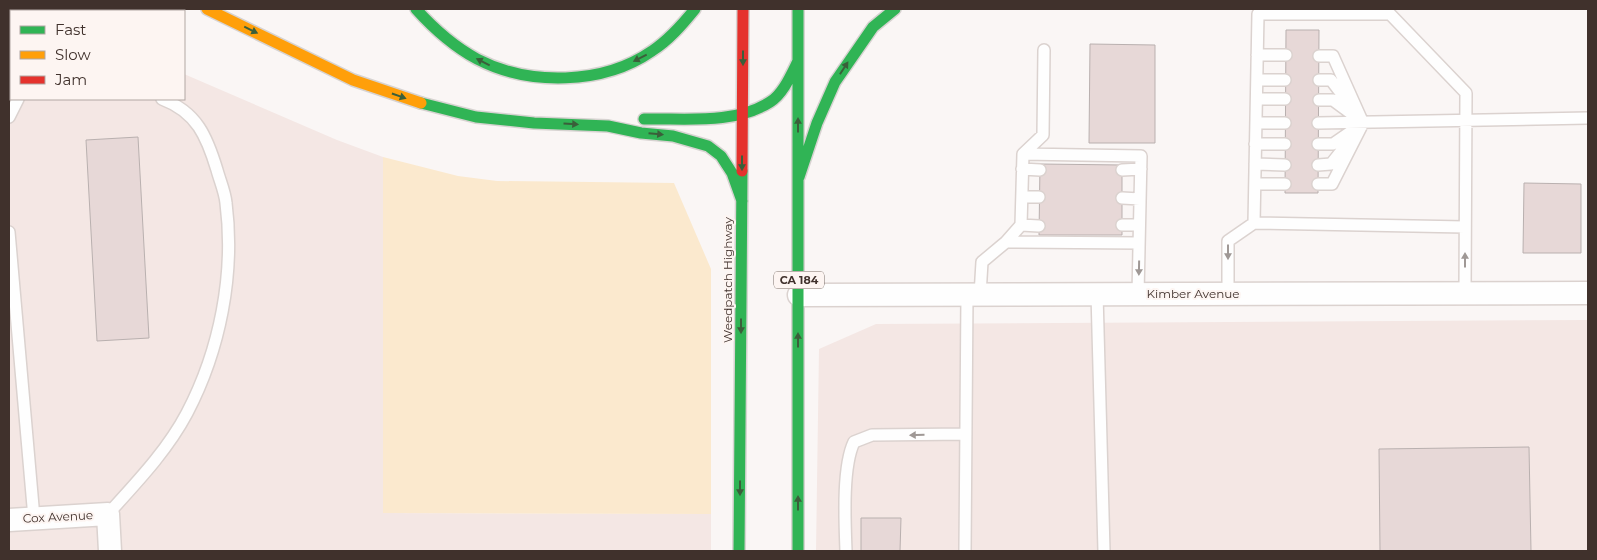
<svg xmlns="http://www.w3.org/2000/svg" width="1597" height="560" viewBox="0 0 1597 560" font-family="Montserrat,sans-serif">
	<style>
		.built { fill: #f4e7e4 }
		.green { fill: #fbe9ce }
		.building { fill: #e7d8d7; stroke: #b9b0af }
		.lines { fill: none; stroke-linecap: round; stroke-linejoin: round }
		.lane-casing { stroke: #dbd2cf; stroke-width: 14 }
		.street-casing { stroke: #dbd2cf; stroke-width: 25 }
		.fast-casing { stroke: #d7d3d1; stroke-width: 14 }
		.slow-casing { stroke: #d7d3d1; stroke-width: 14 }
		.jam-casing { stroke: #d7d3d1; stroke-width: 14 }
		.lane { stroke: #fefefe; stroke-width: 11 }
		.street { stroke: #fefefe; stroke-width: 22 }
		.fast { stroke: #30b455; stroke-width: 11 }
		.slow { stroke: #ff9f0a; stroke-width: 11 }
		.jam { stroke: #e5322d; stroke-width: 11 }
		.oneway { fill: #3a5f3a }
		.oneway2 { fill: #9f9895 }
		.labels { text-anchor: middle; stroke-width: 4; stroke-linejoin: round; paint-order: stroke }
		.shield { fill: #fdf5f2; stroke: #796c67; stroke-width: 1 }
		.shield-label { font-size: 11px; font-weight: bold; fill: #40312c }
		.street-label { font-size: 12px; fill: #40312c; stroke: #fdf5f2 }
	</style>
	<rect width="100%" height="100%" fill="#faf6f5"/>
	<path class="built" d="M9,9H34L39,11H11V99H184V74L337,140L383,157V513L711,514V551H9Z
		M1588,320V551H816L819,349L876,324Z"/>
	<path class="green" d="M383,157L458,176L497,181L674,183L711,269V514L383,513Z"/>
	<path class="building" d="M1286,30H1319L1318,193H1285Z
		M1090,44L1155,45V143H1089Z
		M138,137L149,338L97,341L86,140Z
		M1040,164L1122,165V235H1039Z
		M1524,183L1581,184V253H1523Z
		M1529,447L1531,551H1380L1379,449Z
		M861,518H901L900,551H861Z"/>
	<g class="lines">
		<defs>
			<path id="lane" d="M1257,55H1286
				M1319,56H1333L1363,123
				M1257,80H1285
				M1319,80H1331L1350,105
				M1257,99H1285
				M1319,100H1333L1352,114
				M9,117L18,99
				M1256,123H1285
				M1318,123L1588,118
				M1255,144H1285
				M1318,144H1333L1362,124
				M1023,154L1141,156L1138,294
				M1255,164L1285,165
				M1318,165L1331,164L1347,144
				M1022,169L1040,170
				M1122,170L1141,169
				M1255,184H1285
				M1318,184H1332L1363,123
				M1022,197H1039
				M1122,198L1140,199
				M1254,223L1258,14H1390L1466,93L1465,293
				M1021,225L1039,226
				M1122,225H1139
				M9,232L34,518
				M1006,242L1139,243
				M1097,294L1104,551
				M1228,294V241L1254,223L1465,227
				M980,295L982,262L1006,242L1021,225L1023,154L1043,135L1044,50
				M108,514C136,483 167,451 187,413C220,350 235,274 226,203C225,192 220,181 217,170C207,137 197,112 162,99
				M846,551C845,523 842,467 854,442L872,435L966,434
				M965,551L967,295"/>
			<path id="street" d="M799,295L1588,293
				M9,520L108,514L110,551"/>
			<path id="fast" d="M416,9C434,29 453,46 477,59C529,86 603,85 652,51C669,40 682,25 695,9
				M798,9V551
				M421,103L476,117L534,123L608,126L641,133L673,136L708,146L721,156L732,173L742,201
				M644,119C684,118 734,125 770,102C783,94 791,75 798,61
				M799,177L817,123L835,82L873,27L895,9
				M739,551L742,171"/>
			<path id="slow" d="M207,9L353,80L421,103"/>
			<path id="jam" d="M742,171L743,9"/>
		</defs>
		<use href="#lane" class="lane-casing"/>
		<use href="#street" class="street-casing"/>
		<use href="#fast" class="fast-casing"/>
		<use href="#slow" class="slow-casing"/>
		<use href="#jam" class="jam-casing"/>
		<use href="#lane" class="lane"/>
		<use href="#street" class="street"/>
		<use href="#fast" class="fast"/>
		<use href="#slow" class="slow"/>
		<use href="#jam" class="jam"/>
	</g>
	<defs><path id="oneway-solid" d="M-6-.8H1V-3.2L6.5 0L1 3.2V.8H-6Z" transform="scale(1.25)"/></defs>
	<g class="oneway">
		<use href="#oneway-solid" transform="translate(251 30) rotate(26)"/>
		<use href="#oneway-solid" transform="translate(640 58) rotate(153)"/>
		<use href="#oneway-solid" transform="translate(743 58) rotate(90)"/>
		<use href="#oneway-solid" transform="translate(483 62) rotate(-153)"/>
		<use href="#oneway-solid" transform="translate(844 68) rotate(-57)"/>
		<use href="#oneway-solid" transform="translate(399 96) rotate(19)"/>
		<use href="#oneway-solid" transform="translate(571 124) rotate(3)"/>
		<use href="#oneway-solid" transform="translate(798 125) rotate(-90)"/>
		<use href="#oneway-solid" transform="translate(656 134) rotate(5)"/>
		<use href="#oneway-solid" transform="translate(742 163) rotate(90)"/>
		<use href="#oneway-solid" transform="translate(741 326) rotate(90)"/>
		<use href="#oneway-solid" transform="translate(798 340) rotate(-90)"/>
		<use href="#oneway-solid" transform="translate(740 488) rotate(90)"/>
		<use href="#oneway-solid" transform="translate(798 503) rotate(-90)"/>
	</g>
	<g class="oneway2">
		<use href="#oneway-solid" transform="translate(1228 252) rotate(90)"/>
		<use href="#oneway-solid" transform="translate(1465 260) rotate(-90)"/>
		<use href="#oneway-solid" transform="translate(1139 268) rotate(91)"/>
		<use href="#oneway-solid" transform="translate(917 435) rotate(179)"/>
	</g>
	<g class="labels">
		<rect class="shield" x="774" y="271.5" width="50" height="17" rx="4"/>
		<g class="shield-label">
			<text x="799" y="284">CA 184</text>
		</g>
		<g class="street-label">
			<text transform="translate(728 280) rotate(-90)" y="4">Weedpatch Highway</text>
			<text x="1193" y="298">Kimber Avenue</text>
			<text transform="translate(58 517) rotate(-3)" y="4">Cox Avenue</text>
		</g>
	</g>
	<rect width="1597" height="560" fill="none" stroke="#40312c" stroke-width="20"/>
	<rect x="10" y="10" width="175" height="90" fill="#fdf5f2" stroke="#b1a7a3"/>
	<rect x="20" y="26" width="25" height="8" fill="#30b455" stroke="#b1a7a3"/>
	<text x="55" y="35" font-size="15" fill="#40312c">Fast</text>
	<rect x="20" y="51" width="25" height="8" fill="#ff9f0a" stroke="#b1a7a3"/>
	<text x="55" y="60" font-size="15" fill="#40312c">Slow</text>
	<rect x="20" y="76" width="25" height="8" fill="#e5322d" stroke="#b1a7a3"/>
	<text x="55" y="85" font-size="15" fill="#40312c">Jam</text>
</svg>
